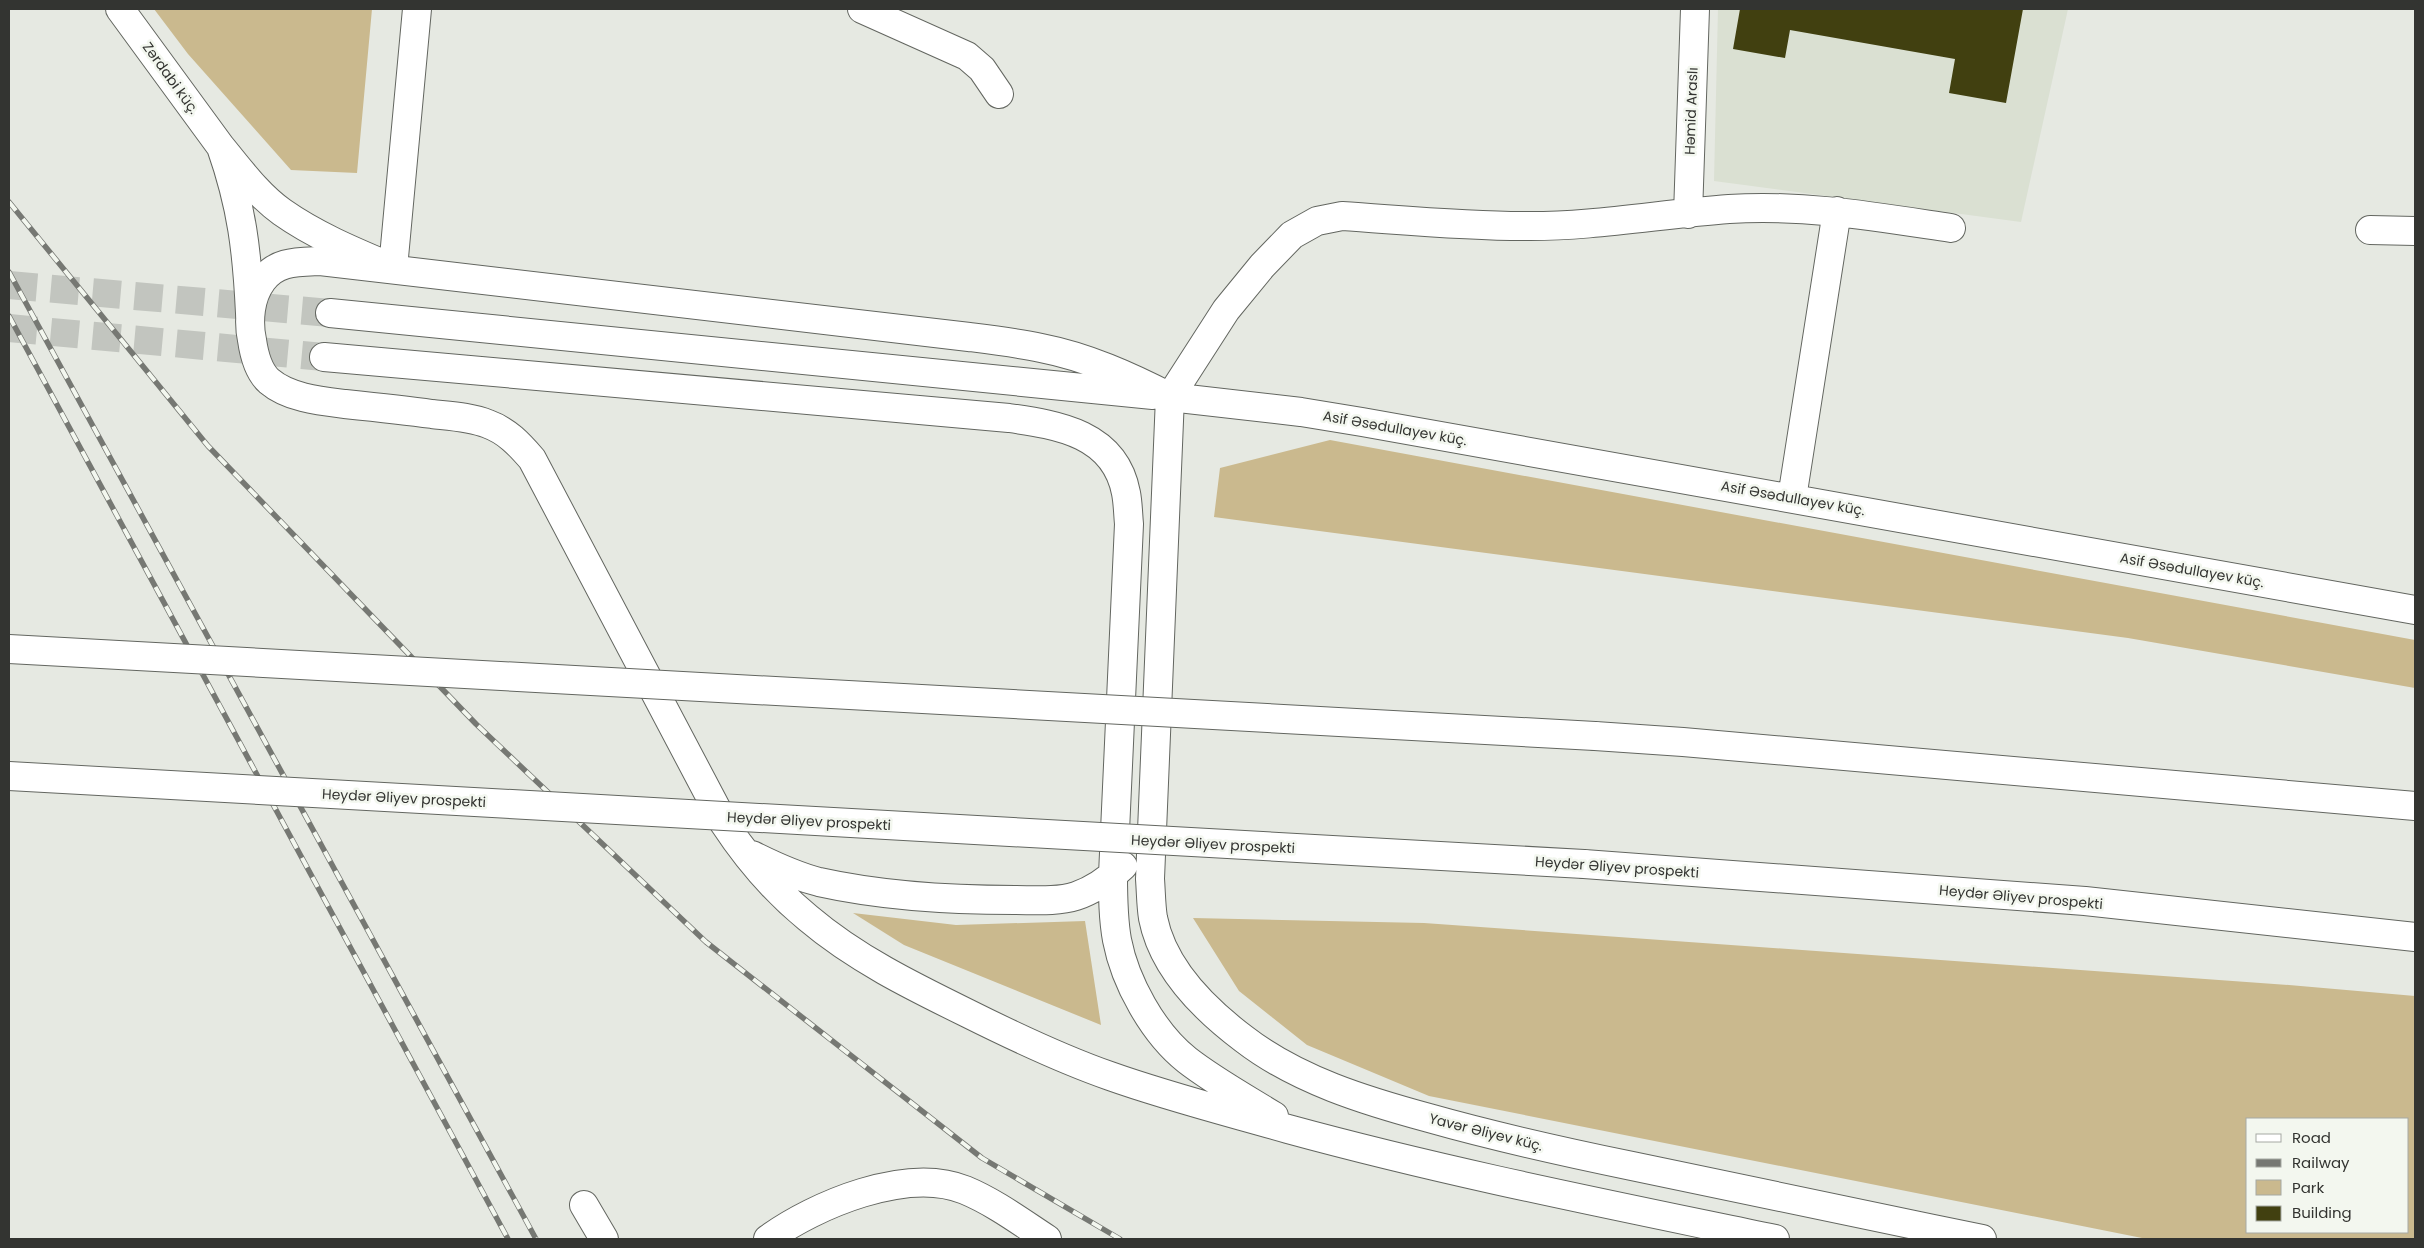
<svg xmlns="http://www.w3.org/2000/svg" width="2424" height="1248" viewBox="0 0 2424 1248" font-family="Poppins,sans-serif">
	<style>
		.built { fill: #dae0d2 }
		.green { fill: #cab98e; fill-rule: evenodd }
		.building { fill: #414010 }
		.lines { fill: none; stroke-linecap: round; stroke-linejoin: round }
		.major-tunnel { stroke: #c2c5bf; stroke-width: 28; stroke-dasharray: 28 14; stroke-linecap: butt }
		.minor-casing { stroke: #636660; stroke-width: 30 }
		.major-casing { stroke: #636660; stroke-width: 30 }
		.highway-casing { stroke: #636660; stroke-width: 30 }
		.minor { stroke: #fff; stroke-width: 28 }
		.major { stroke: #fff; stroke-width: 28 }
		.highway { stroke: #fff; stroke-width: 28 }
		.rail-casing { stroke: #767873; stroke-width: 5.5 }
		.rail { stroke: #f3f7ef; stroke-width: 4; stroke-dasharray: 11; stroke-linecap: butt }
		.highway-bridge-casing { stroke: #636660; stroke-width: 30; stroke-linecap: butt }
		.highway-bridge { stroke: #fff; stroke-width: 28 }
		.labels { text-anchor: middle; stroke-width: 5; stroke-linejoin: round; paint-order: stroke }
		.street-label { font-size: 14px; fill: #333431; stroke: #f3f7ef }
	</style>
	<rect width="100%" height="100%" fill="#e6e9e2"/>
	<path class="built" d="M1718,9H2068L2021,222L1714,181Z"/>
	<path class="green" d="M154,9H372L357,173L291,170L188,54Z
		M1330,440L2415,640V688L2128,638L1214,517L1220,468Z
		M853,913L956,925L1085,921L1101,1025L904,945Z
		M1193,918L1424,923L2289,985L2415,996V1239H2147L1429,1096L1307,1045L1239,991ZM2408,1119V1232H2248V1119Z"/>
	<path class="building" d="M1740,9H2023L2006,103L1949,93L1955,59L1790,30L1785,58L1733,49Z"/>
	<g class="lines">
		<path class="major-tunnel" d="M9,285L330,313
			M9,328L324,357"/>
		<defs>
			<path id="minor" d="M120,9L221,147
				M862,9L967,56L982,69L999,94
				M1688,214L1695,9
				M1951,228C1877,217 1804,204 1729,209C1660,214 1592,227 1523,226C1462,226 1402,220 1342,216L1317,221L1292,235L1262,266L1226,310L1170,397L1301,412L1362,422L2415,610
				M2370,230L2415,231
				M250,313C247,251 242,207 221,147C240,170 258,195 282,212C316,236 355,252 393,268L417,9
				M1792,498L1837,211
				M584,1205L604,1239
				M768,1239C815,1205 907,1166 965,1190C994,1202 1021,1222 1047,1239"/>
			<path id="major" d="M330,313L1153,395
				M324,357L1009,418C1059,425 1115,434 1126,493C1128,503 1128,514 1129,524L1113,875C1113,897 1113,918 1117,940C1125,982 1153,1033 1187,1060C1214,1081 1245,1098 1274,1116
				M1170,397C1129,376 1087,357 1041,348C1018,343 993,340 969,337L320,261C297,262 276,261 262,281C250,297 248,321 252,340C254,354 258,371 269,381C289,398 320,401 345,404C374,407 403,410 432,414C450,416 471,417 488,424C507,431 519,444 532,459L724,823C747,858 775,891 808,918C855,958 912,986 967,1013C1013,1036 1061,1059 1110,1076C1169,1097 1229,1112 1288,1129C1449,1173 1612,1205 1775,1239
				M1170,397L1150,879C1151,892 1151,906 1153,918C1163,969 1204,1009 1244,1039C1297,1080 1366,1101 1429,1118C1496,1137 1564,1152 1632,1166C1748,1190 1865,1215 1982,1239
				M752,855C774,866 795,876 819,882C882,896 950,900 1015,900C1034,900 1057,902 1076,896C1094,890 1109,879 1123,866"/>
			<path id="highway" d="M1595,736L1683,742L2415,806
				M1584,864L2085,901L2415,937"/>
		</defs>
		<use href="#minor" class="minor-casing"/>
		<use href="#major" class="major-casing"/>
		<use href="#highway" class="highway-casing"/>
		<use href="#minor" class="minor"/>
		<use href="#major" class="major"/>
		<use href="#highway" class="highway"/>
		<defs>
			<path id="rail" d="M9,202L208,446L476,724L706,942L982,1158L1120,1239
				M9,272L536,1239
				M9,316L508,1239"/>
		</defs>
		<use href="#rail" class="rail-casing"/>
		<use href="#rail" class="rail"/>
		<defs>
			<path id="highway-bridge" d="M9,649L1595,736
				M9,776L1584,864"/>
		</defs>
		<use href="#highway-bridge" class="highway-bridge-casing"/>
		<use href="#highway-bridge" class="highway-bridge"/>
	</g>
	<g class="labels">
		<g class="street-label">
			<text transform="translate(171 78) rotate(54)" y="5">Zərdabi küç.</text>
			<text transform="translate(1691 111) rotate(-88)" y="5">Həmid Araslı</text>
			<text transform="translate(1395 428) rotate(10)" y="5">Asif Əsədullayev küç.</text>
			<text transform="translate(1793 498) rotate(10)" y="5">Asif Əsədullayev küç.</text>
			<text transform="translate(2192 570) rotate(10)" y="5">Asif Əsədullayev küç.</text>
			<text transform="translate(404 798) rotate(3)" y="5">Heydər Əliyev prospekti</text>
			<text transform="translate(809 821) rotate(3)" y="5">Heydər Əliyev prospekti</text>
			<text transform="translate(1213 844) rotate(3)" y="5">Heydər Əliyev prospekti</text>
			<text transform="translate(1617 867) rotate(4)" y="5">Heydər Əliyev prospekti</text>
			<text transform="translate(2021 897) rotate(5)" y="5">Heydər Əliyev prospekti</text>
			<text transform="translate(1486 1132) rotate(14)" y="5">Yavər Əliyev küç.</text>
		</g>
	</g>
	<rect width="2424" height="1248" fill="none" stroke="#333431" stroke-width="20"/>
	<rect x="2246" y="1118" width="162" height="115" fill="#f3f7ef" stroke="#a6a9a3"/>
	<rect x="2256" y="1134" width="25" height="8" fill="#ffffff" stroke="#a6a9a3"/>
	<text x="2292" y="1143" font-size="15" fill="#333431">Road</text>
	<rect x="2256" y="1159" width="25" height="8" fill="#767873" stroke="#a6a9a3"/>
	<text x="2292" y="1168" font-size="15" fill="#333431">Railway</text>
	<rect x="2256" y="1180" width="25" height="15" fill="#cab98e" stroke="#a6a9a3"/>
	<text x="2292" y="1193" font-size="15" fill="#333431">Park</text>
	<rect x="2256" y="1206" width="25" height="15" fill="#414010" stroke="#a6a9a3"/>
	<text x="2292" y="1218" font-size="15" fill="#333431">Building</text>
</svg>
